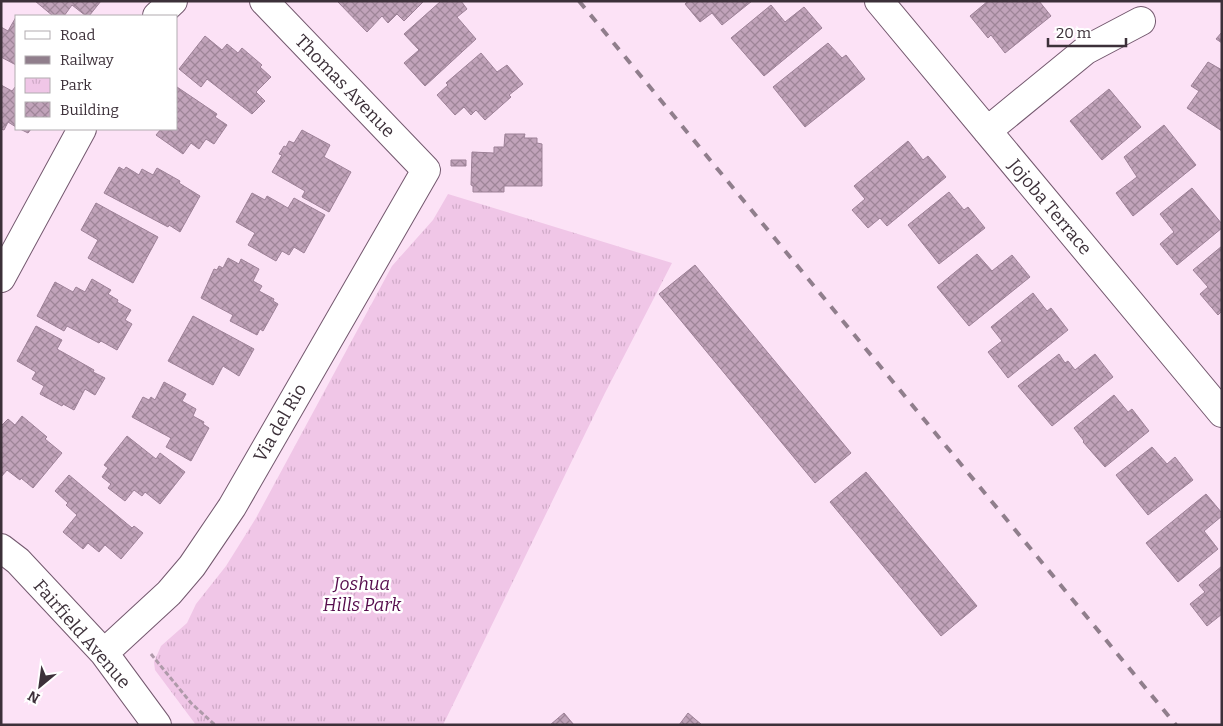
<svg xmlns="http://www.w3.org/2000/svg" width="1223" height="726" viewBox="0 0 1223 726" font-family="Bitter,serif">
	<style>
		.park { fill: url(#park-tufts) }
		.building { fill: url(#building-cross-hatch); stroke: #9d8197 }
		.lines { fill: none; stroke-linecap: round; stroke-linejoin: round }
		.minor-casing { stroke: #73586e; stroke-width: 30 }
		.path { stroke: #af9aaa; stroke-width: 3; stroke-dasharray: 5 2.5; stroke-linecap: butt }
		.minor { stroke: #fff; stroke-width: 28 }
		.rail { stroke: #907e8c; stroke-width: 4; stroke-dasharray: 9 9; stroke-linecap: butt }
		.labels { text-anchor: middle; stroke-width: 5; stroke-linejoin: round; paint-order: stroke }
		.street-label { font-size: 18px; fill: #3c3039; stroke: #fff }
		.park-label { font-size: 18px; font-style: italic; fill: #560d4d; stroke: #fff }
	</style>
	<defs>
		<pattern id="park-tufts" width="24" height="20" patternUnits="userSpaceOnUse" patternTransform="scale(1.25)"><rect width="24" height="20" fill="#f0c6e7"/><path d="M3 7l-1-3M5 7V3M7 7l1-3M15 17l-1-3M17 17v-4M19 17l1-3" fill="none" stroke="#cfaac7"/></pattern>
		<pattern id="building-cross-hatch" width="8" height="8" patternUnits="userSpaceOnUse" patternTransform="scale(1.25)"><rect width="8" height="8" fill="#c1a3ba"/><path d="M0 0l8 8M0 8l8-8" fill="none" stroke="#9e8598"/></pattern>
	</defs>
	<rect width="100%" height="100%" fill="#fce2f6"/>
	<path class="park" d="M448,194L672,263L605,393L443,725H196L155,670L154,662L161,646L187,623L196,604L226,566L256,518L392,266L433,220Z"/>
	<path class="building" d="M35,1H101L89,16H86L72,5L64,16H53Z
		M339,1H424L404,21L397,14L388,23L382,16L367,32L338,2Z
		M441,1H461L467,9L457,17L476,39L425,86L404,63L419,50L404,34Z
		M688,1H752L722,25L712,13L700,22L685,4Z
		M988,1H1039L1051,16L1005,53L991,35L988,38L970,16Z
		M771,5L785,22L804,7L822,28L764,76L731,38Z
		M16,17V65L1,57V27L8,31Z
		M1222,32V43L1216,39Z
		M205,36L222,50L227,44L238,53L242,48L262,65L260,67L271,77L256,92L265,101L252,114L207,79L201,87L179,69Z
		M828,43L842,58L846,55L865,79L805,127L773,87Z
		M481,53L497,72L507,65L523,84L509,95L511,97L485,120L476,110L471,115L464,107L455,115L437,95L448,85L446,83Z
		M1208,62L1222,70V131L1187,108L1199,91L1191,86Z
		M1,85L12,91L16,86V127L8,122L4,130L1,129Z
		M177,87L217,114L215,117L227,125L214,144L206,139L199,149L191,143L183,154L156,135L161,129H176Z
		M1109,89L1141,127L1102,160L1070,121Z
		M1164,125L1196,165L1133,216L1116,193L1137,177L1124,157Z
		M20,129H31L28,133Z
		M302,130L330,145L324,157L351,172L329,212L302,197L305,191L272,172L282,155L279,154L284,146L286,147L289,141L294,143Z
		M505,134H525L524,138H537V143L542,144V186H504V192H473V186L471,185L472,152L494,153V147H504Z
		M908,141L923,160L928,156L946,177L887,226L880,218L868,228L852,210L865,199L854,186Z
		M451,160H466V166H451Z
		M119,167L124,170L126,167L139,175L142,169L153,175L157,168L180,181L179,183L200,196L180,232L169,225L168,227L104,193Z
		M1192,188L1222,224V228L1177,265L1160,244L1174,232L1160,214Z
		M949,192L964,210L968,207L985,228L939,264L908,225Z
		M252,193L265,200L267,196L288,208L294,198L325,215L304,253L294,247L289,255L282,251L276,261L248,245L255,233L236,222Z
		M96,203L158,237L133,283L88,258L98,240L81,230Z
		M1222,246V311L1218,315L1200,294L1208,287L1193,270Z
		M977,254L992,271L1012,255L1030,277L969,326L937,287Z
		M228,258L239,264L241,259L259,269L253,281L262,286L259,291L274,299L273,301L278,304L263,331L260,329L257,335L230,321L233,315L201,298L214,269L217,270L219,266L223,268Z
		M695,265L851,453L815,483L659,294Z
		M92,279L111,290L108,294L118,300L117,302L131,310L125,320L132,324L117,350L101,341L99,343L67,326L64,331L37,316L55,282L73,292L76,287L85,292Z
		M1033,293L1047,311L1051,308L1068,330L1008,378L988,352L1002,341L991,327Z
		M193,316L254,349L239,376L223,366L213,385L168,361Z
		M36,326L62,340L57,349L94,370L93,372L105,378L95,395L85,389L74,410L63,404L62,406L40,394L44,386L32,379L36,372L17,361Z
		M1059,354L1065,363L1068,361L1075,370L1095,354L1113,377L1052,426L1018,386Z
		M164,382L186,394L182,401L196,409L193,416L204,422L203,424L209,428L191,461L166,447L171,438L132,417L143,397L149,400L151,397L155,400Z
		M1114,395L1128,412L1132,409L1149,431L1105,467L1083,442L1084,441L1074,428Z
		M22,416L47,437L45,439L62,453L33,488L21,478L20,480L7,470L1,477V426L8,419L15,425Z
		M127,436L156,459L160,453L185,472L160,504L145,492L142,496L134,490L125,501L108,488L111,484L102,477L108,468L104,465Z
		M1152,447L1167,464L1175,457L1193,480L1148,515L1116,475Z
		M866,472L977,606L941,636L830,502Z
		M69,475L132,528L134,526L143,533L121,559L105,545L99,552L88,543L83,549L63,532L77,515L66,505L68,503L55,491Z
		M1206,494L1222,513V516L1204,531L1218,549L1178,582L1146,543Z
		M1222,566V614L1207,626L1190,604L1205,592L1199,585Z
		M564,713L574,725H550Z
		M688,713L702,725H679Z"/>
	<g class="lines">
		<defs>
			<path id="minor" d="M879,1L1222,413
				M157,16L173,1
				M987,131L1086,50L1141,21
				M1,278L82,129
				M1,548L18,561L104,653L157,725
				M104,653L169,593L192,566L232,507L426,170L264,1"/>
		</defs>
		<use href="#minor" class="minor-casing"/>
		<path class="path" d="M151,654L191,703L215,725"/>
		<use href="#minor" class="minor"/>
		<path class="rail" d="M579,1L1176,725"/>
	</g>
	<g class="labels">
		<g class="street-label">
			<text transform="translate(345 86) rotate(46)" y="6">Thomas Avenue</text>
			<text transform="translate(1050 207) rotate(50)" y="6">Jojoba Terrace</text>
			<text transform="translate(280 423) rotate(-60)" y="6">Via del Rio</text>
			<text transform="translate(82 634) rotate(49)" y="6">Fairfield Avenue</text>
		</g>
		<g class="park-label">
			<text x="362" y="590">Joshua<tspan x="362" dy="21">Hills Park</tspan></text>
		</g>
	</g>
	<rect width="1223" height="726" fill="none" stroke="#3c3039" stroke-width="5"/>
	<rect x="15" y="15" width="162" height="115" fill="#ffffff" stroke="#b1acb0"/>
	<rect x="25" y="31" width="25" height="8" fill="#ffffff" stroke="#b1acb0"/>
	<text x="60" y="40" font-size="15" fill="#3c3039">Road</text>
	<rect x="25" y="56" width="25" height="8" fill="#907e8c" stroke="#b1acb0"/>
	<text x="60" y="65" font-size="15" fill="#3c3039">Railway</text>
	<rect x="25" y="78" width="25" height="15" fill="url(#park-tufts)" stroke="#b1acb0"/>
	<text x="60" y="90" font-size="15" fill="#3c3039">Park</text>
	<rect x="25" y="102" width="25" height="15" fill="url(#building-cross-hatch)" stroke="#b1acb0"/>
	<text x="60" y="115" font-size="15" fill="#3c3039">Building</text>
	<g transform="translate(40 686) rotate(209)" stroke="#ffffff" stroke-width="4" paint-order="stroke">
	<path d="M0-4L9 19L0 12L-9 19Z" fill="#3c3039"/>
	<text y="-8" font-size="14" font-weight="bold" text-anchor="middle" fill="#3c3039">N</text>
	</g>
	<path d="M1048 38v8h78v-8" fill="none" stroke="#3c3039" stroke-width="2.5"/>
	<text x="1056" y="38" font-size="15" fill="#3c3039" stroke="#ffffff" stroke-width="4" paint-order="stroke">20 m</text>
</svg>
